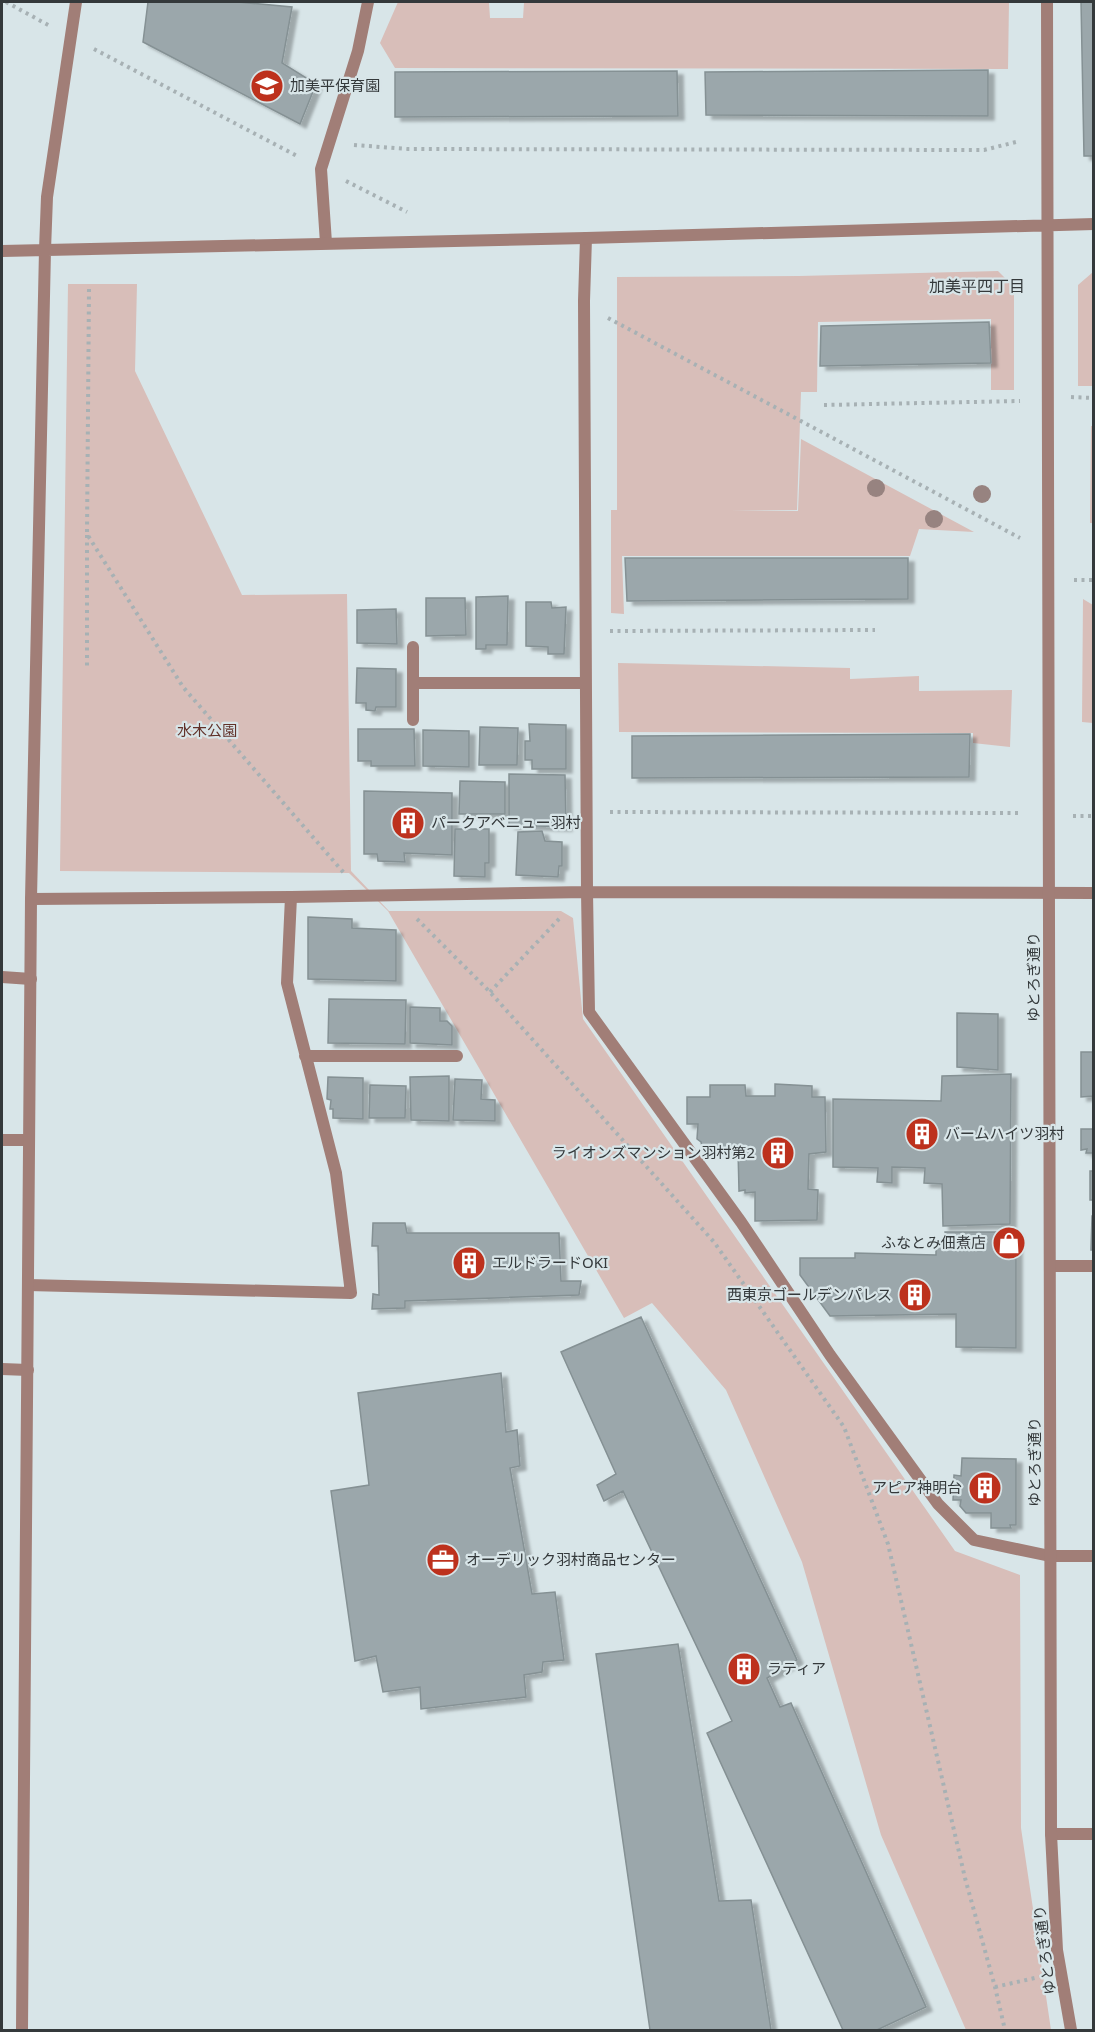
<svg xmlns="http://www.w3.org/2000/svg" width="1095" height="2032" viewBox="0 0 1095 2032" font-family="'Noto Sans','Noto Sans JP',sans-serif">
	<style>
		.green { fill: #d8beb9 }
		.building { fill: #9ba7ab; stroke: #859194; stroke-width: 1.5; filter: url(#shadow) }
		.lines { fill: none; stroke-linecap: round; stroke-linejoin: round }
		.path { stroke: #a7b1b4; stroke-width: 4; stroke-dasharray: 3 4.5; stroke-linecap: butt }
		.service { stroke: #a17e77; stroke-width: 12 }
		.minor { stroke: #a17e77; stroke-width: 12 }
		.tertiary { stroke: #a17e77; stroke-width: 12 }
		.tree { fill: #978380 }
		.labels { text-anchor: middle; stroke-width: 4.5; stroke-linejoin: round; paint-order: stroke }
		.poi-label { font-size: 15px; fill: #34393b; stroke: #d8e5e8; text-anchor: start }
		.park-label { font-size: 15px; fill: #62322a; stroke: #d8e5e8 }
		.street-label { font-size: 15px; fill: #34393b; stroke: #d8e5e8 }
		.neighbourhood-label { font-size: 16px; fill: #34393b; stroke: #d8e5e8 }
	</style>
	<defs>
		<filter id="shadow"><feDropShadow dx="6" dy="4" stdDeviation="1.5" flood-color="#0004"/></filter>
	</defs>
	<rect width="100%" height="100%" fill="#d8e5e8"/>
	<path class="green" d="M398,2L489,3L490,18H523L524,3L1009,2L1008,69L395,68L380,43Z
		M998,271L1014,287V390H991V319L818,322L817,392H801L797,510L731,511H798L801,439L974,532L919,529L910,556H622L624,614L611,613V510H617V277L799,276Z
		M1093,272V386H1078V285Z
		M68,284H137L135,371L242,595L347,594L351,871L389,911H561L573,918L583,1019L955,1551L1020,1575L1021,1828L1051,2030H966L881,1835L802,1562L726,1390L652,1303L624,1318L388,911L349,873L60,871Z
		M1091,426H1094L1093,523H1090Z
		M1083,599L1093,605V723L1082,722Z
		M618,663L850,668V679L919,676V691L1012,690L1010,747L973,743V733L619,732Z"/>
	<path class="building" d="M148,2H238L292,7L282,63L316,84L300,124L143,42Z
		M1081,2H1094V168L1093,156H1084Z
		M988,70V116L706,115L705,72Z
		M677,71L678,116L395,117V72Z
		M989,322L991,363L820,366L821,326Z
		M625,558H908V599L627,601Z
		M508,596L507,645H486V649H476V597Z
		M426,598H465L466,635L426,636Z
		M526,602H551L552,608L566,607L564,654H548V647L526,646Z
		M396,609L397,644L357,643V610Z
		M357,668L396,669V707H376L375,711L366,710V703H356Z
		M529,724L566,725V769H532V760H525V741H530Z
		M480,727L518,728L517,765H479Z
		M358,729H414L415,766H371V761H358Z
		M423,730L469,731V767L423,766Z
		M970,734L969,777L632,778V736Z
		M509,774L565,775L566,827L509,825Z
		M460,781L505,782V814H459Z
		M364,791L452,793V855L404,853L405,862L378,861L377,854H364Z
		M455,829H489V863H485V877L454,876Z
		M542,831L545,841L562,842V866H559L558,877L516,875L518,832Z
		M308,917L352,919V928L396,930V981L308,979Z
		M329,999L406,1000L405,1044L328,1043Z
		M410,1007L440,1008V1021H447L452,1026V1045L410,1043Z
		M957,1013L998,1014V1070L957,1067Z
		M1081,1052H1094V1096L1081,1097Z
		M1011,1074L1010,1224L943,1226L942,1184L924,1183L925,1168L892,1167V1183L877,1182L878,1168L833,1167V1099L941,1101L942,1076Z
		M449,1076V1121L411,1120L410,1077Z
		M328,1077L363,1078V1119L333,1118V1109H330L331,1100L327,1099Z
		M455,1079L482,1080L481,1099L495,1100V1121L453,1120Z
		M775,1084L812,1086V1097H825L826,1152L809,1154L808,1189L818,1190L817,1220L755,1221V1192L745,1193V1190L739,1191L738,1150H703L701,1142L697,1139L698,1124H687V1097H710V1085H745L746,1096H775Z
		M370,1085L406,1086L405,1118H369Z
		M1081,1129H1094V1153H1086L1087,1149L1081,1150Z
		M1090,1171H1094V1200H1090Z
		M1092,1216H1094V1250H1091Z
		M373,1223H405L407,1233H559L561,1281H581L579,1295L405,1301V1308L372,1309L373,1294L379,1295L378,1246H372Z
		M945,1232H1016V1348L956,1347V1314L830,1316L800,1275V1258H855V1253L936,1255V1245L944,1244Z
		M641,1317L797,1660L767,1678L780,1707L791,1703L926,2007L877,2030H843L707,1733L732,1721L623,1491L604,1501L597,1485L616,1474L561,1352Z
		M501,1373L506,1432L517,1430L520,1466L510,1468L532,1594L555,1592L564,1660L543,1662L542,1672L524,1675L526,1697L421,1709L420,1687L383,1692L376,1656L355,1661L331,1491L369,1485L358,1393Z
		M962,1458L1016,1459V1525H1010L1011,1528H991V1513H966L960,1506L961,1500H953L954,1475L961,1476Z
		M678,1644L719,1901L751,1900L771,2030H650L596,1654Z"/>
	<g class="lines">
		<path class="path" d="M6,2L50,26
			M94,49L299,157
			M354,145L408,149L984,150L1020,141
			M346,181L407,212
			M89,289L87,534L183,687L344,873
			M608,318L1020,538
			M1071,397L1094,398
			M824,405L1020,401
			M87,535V670
			M1074,580H1094
			M610,631L875,630
			M610,812L1020,813
			M1073,816H1094
			M417,919L490,992L714,1242L844,1427L888,1544L965,1878L995,1987L1005,2030
			M490,992L560,918
			M995,1987L1039,1977"/>
		<path class="service" d="M2,977L31,979
			M305,1056H457
			M28,1285L351,1293L336,1173L287,983L291,897
			M2,1369L28,1370"/>
		<path class="minor" d="M586,238L584,301L587,892L589,1012L741,1222L830,1355L938,1504L974,1540L1050,1556H1094
			M326,243L321,169L358,51L368,2
			M413,683H586
			M413,720V647
			M31,899L291,897L587,892L1094,893
			M2,1140H29
			M1050,1266H1094
			M1051,1834H1094"/>
		<path class="tertiary" d="M1047,2L1051,1834L1057,1950L1071,2030
			M2,251L586,238L1094,224
			M22,2030L31,899L45,250L47,197L76,2"/>
	</g>
	<g class="tree">
		<circle cx="876" cy="488" r="9"/>
		<circle cx="982" cy="494" r="9"/>
		<circle cx="934" cy="519" r="9"/>
	</g>
	<defs>
		<symbol id="school-disc" viewBox="-11 -11 22 22"><circle r="9.5" fill="#bd311d" stroke="#d8e5e8"/><path d="M0-5L7-2L0 1L-7-2ZM-4 1L0 2.5L4 1V4Q0 6-4 4Z" fill="#fff"/></symbol>
		<symbol id="building-disc" viewBox="-11 -11 22 22"><circle r="9.5" fill="#bd311d" stroke="#d8e5e8"/><path d="M-4-6H4V6H1V3H-1V6H-4ZM-2.5-4.3h1.7v1.8h-1.7ZM.8-4.3h1.7v1.8H.8ZM-2.5-1h1.7V.8h-1.7ZM.8-1h1.7V.8H.8Z" fill="#fff"/></symbol>
		<symbol id="shop-disc" viewBox="-11 -11 22 22"><circle r="9.5" fill="#bd311d" stroke="#d8e5e8"/><path d="M-5-2.5h2.3a2.7 3.5 0 0 1 5.4 0H5L5.5 6h-11ZM-1.5-2.5h3a1.5 2.3 0 0 0-3 0Z" fill="#fff"/></symbol>
		<symbol id="office-disc" viewBox="-11 -11 22 22"><circle r="9.5" fill="#bd311d" stroke="#d8e5e8"/><path d="M-6-3h4V-5.5h4V-3h4V5H-6ZM-1-4.5V-3h2v-1.5ZM-6 0V1H6V0Z" fill="#fff"/></symbol>
	</defs>
	<g fill-rule="evenodd">
		<use href="#school-disc" x="248" y="67" width="38" height="38"/>
		<use href="#building-disc" x="389" y="804" width="38" height="38"/>
		<use href="#building-disc" x="903" y="1115" width="38" height="38"/>
		<use href="#building-disc" x="759" y="1134" width="38" height="38"/>
		<use href="#shop-disc" x="990" y="1224" width="38" height="38"/>
		<use href="#building-disc" x="450" y="1244" width="38" height="38"/>
		<use href="#building-disc" x="896" y="1276" width="38" height="38"/>
		<use href="#building-disc" x="966" y="1469" width="38" height="38"/>
		<use href="#office-disc" x="424" y="1541" width="38" height="38"/>
		<use href="#building-disc" x="725" y="1650" width="38" height="38"/>
	</g>
	<g class="labels">
		<g class="poi-label">
			<text x="290" y="91">加美平保育園</text>
			<text x="431" y="828">パークアベニュー羽村</text>
			<text x="945" y="1139">バームハイツ羽村</text>
			<text x="755" y="1158" text-anchor="end">ライオンズマンション羽村第2</text>
			<text x="986" y="1248" text-anchor="end">ふなとみ佃煮店</text>
			<text x="492" y="1268">エルドラードOKI</text>
			<text x="892" y="1300" text-anchor="end">西東京ゴールデンパレス</text>
			<text x="962" y="1493" text-anchor="end">アピア神明台</text>
			<text x="466" y="1565">オーデリック羽村商品センター</text>
			<text x="767" y="1674">ラティア</text>
		</g>
		<g class="park-label">
			<text x="207" y="736">水木公園</text>
		</g>
		<g class="street-label">
			<text transform="translate(1034 977) rotate(-90)" y="5">ゆとろぎ通り</text>
			<text transform="translate(1035 1462) rotate(-90)" y="5">ゆとろぎ通り</text>
			<text transform="translate(1045 1950) rotate(-97)" y="5">ゆとろぎ通り</text>
		</g>
		<g class="neighbourhood-label">
			<text x="977" y="292">加美平四丁目</text>
		</g>
	</g>
	<rect width="1095" height="2032" fill="none" stroke="#34393b" stroke-width="6"/>
</svg>
